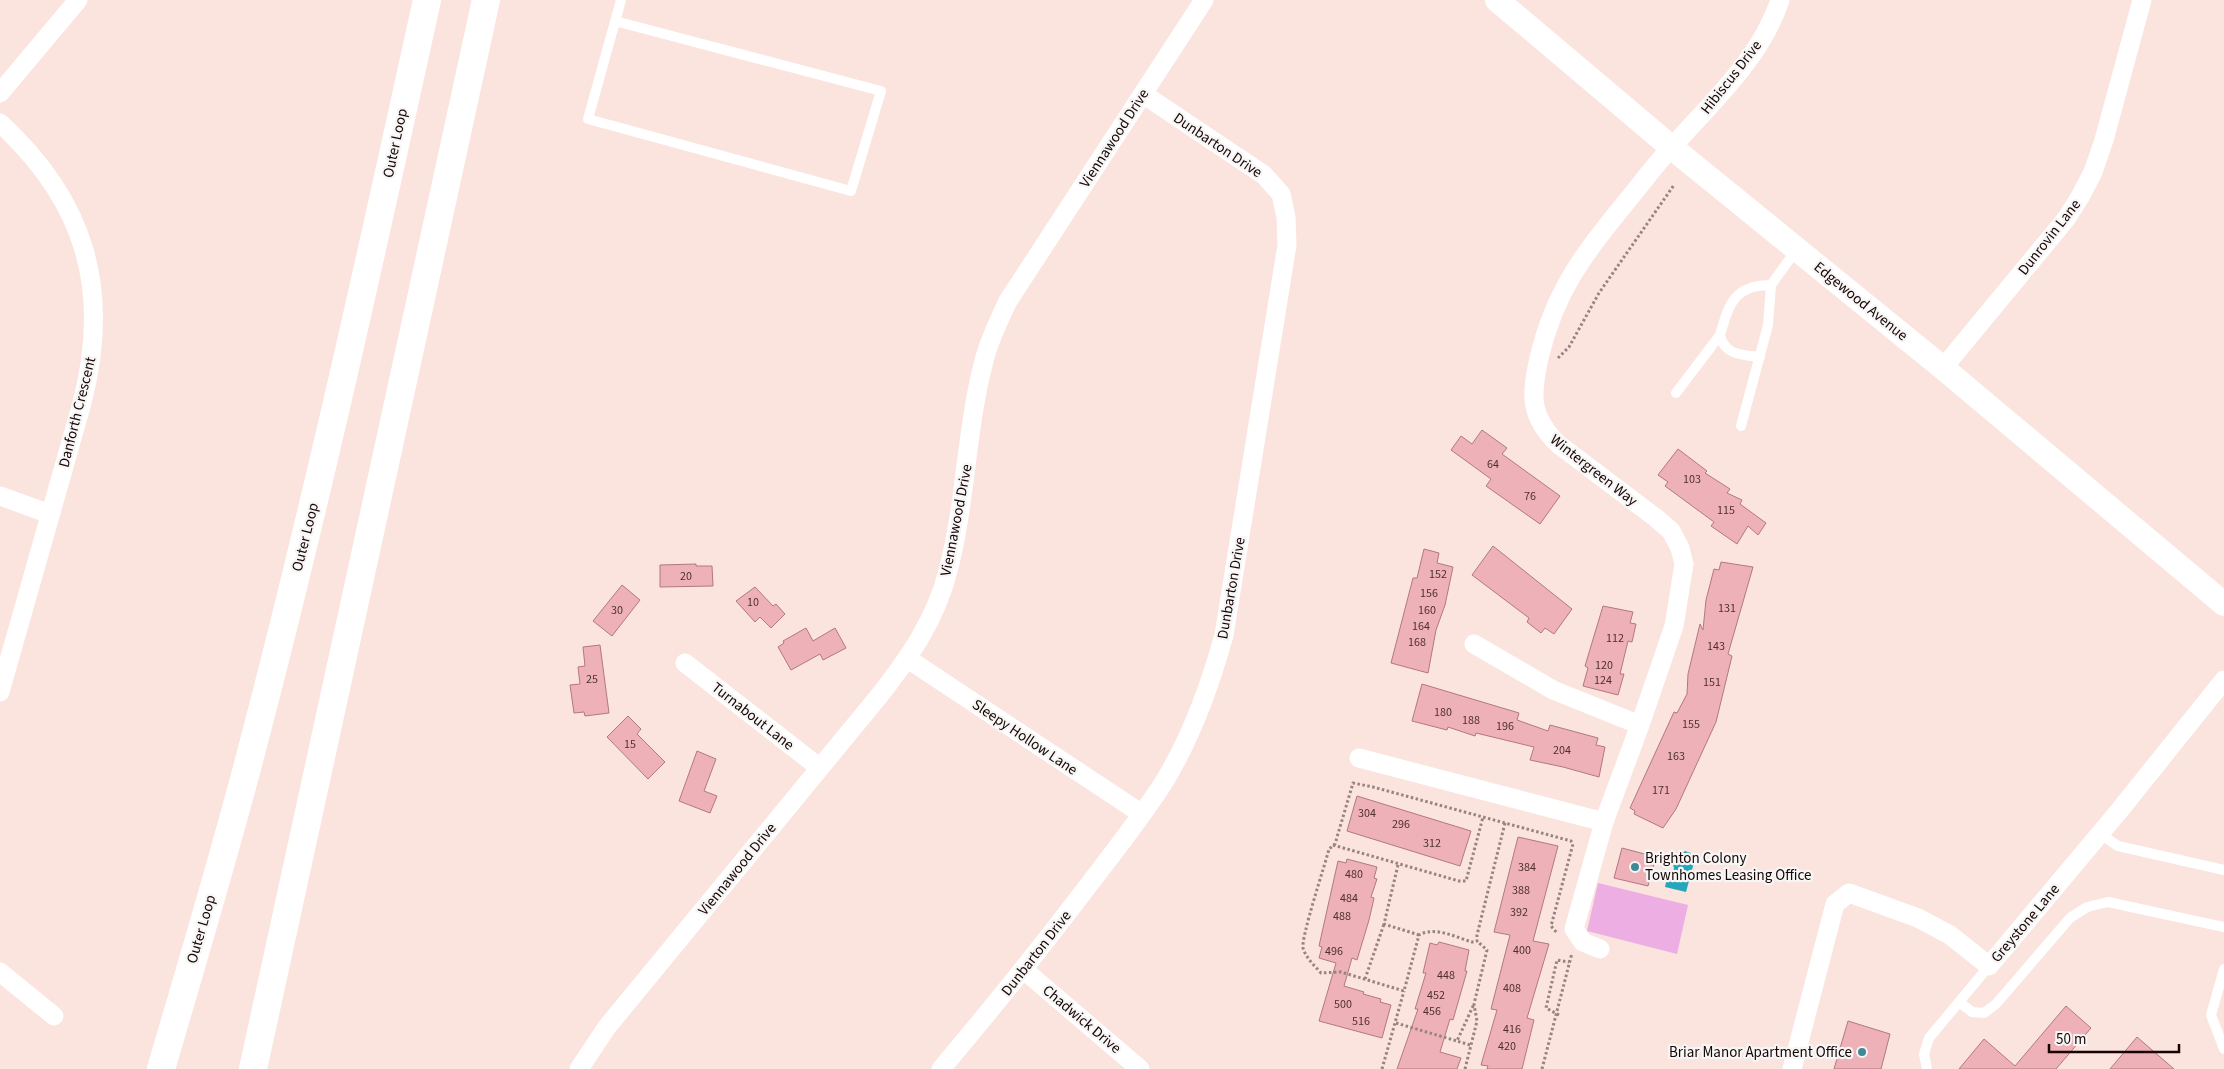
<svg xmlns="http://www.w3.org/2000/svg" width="2224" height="1069" viewBox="0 0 2224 1069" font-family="'Source Sans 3',sans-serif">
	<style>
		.green { fill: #ecaee3 }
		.water { fill: #26a6bb }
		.building { fill: #eeb1b8; stroke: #b1797f }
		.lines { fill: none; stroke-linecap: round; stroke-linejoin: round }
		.path { stroke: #98837f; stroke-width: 3; stroke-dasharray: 2.5 2.5; stroke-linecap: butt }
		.service { stroke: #fff; stroke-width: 10 }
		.minor { stroke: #fff; stroke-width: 19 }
		.tertiary { stroke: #fff; stroke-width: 24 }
		.motorway { stroke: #fff; stroke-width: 28 }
		.poi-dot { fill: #438895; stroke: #f6f6f6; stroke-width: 2 }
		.labels { text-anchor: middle; stroke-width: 4.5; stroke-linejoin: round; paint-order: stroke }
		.number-label { font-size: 12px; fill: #4e3030 }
		.street-label { font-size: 15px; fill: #180503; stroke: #f6f6f6 }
		.poi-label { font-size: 15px; fill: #180503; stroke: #f6f6f6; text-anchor: start }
	</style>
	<rect width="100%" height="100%" fill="#fbe3de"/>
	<path class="green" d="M1598,883L1688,905L1677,954L1587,931Z"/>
	<path class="water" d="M1685,851L1696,855L1686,892L1665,887L1667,878L1672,877L1674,868L1672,861Z"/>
	<path class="building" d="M1482,430L1507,448L1502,454L1560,496L1540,524L1486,486L1491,479L1451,450L1461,436L1472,444Z
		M1678,449L1707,471L1705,473L1730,489L1727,493L1742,500L1740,504L1766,523L1758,535L1748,526L1737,544L1711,526L1714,522L1665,486L1668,482L1658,475Z
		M1493,546L1572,609L1554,634L1545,628L1541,633L1527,622L1529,618L1472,575Z
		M1424,549L1439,553L1437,563L1453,567L1445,605L1436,630L1428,673L1391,663L1413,578H1417Z
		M1721,562L1753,567L1728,654L1732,656L1716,722L1676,809L1663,828L1634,814L1635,811L1630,808L1674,712L1677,713L1687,694L1688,674L1700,624L1703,630L1706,600L1714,569L1719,570Z
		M696,564V566H712L713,586L660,587V565Z
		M622,585L640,600L612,636L593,621Z
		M755,587L773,606L776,604L785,614L771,628L760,617L755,622L736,601Z
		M1603,606L1633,612L1630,623L1636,624L1632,642L1628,641L1620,674H1624L1618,695L1583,686L1588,668L1585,666Z
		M806,628L813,641L835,628L846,648L823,660L820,654L791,670L778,647L784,643L783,641Z
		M600,645L609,713L585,716L584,712L574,713L570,685L580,684L578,667L585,666L583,647Z
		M1422,684L1519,713L1517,720L1548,731L1550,725L1598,738L1596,745L1605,747L1599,777L1563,767L1530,760L1534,747L1476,733L1475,736L1448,727L1447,730L1412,721Z
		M628,716L641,729L637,734L665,762L648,779L607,737Z
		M697,751L716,759L704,791L717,796L710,813L679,801Z
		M1357,796L1471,831L1460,866L1347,831Z
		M1518,837L1558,846L1533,941L1549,944L1527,1018L1534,1020L1522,1069H1487L1488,1066L1481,1065L1497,1010L1491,1009L1510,935L1494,932Z
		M1622,848L1656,857L1648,886L1614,878Z
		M1347,859L1377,867L1374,878L1377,879L1371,897L1374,898L1369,920L1357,960L1352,958L1344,986L1364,992L1363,994L1381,999L1380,1002L1391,1005L1382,1038L1319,1021L1336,963L1319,958L1322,947L1319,946L1338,861L1346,863Z
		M1439,942L1469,950L1465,971H1467L1453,1020L1450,1019L1440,1052L1461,1058L1457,1069H1397L1418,1009H1415L1426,973H1423L1430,943L1437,945Z
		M2066,1006L2091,1028L2056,1069H1959L1984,1039L2015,1066Z
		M1848,1021L1890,1034L1881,1069H1834Z
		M2137,1037L2174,1069H2110Z"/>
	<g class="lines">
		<path class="path" d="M1558,358L1569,347L1599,293L1674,185
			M1505,823L1477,935V941L1472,942C1455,937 1435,926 1419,935L1404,991L1341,972L1321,973C1314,965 1306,958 1303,948C1301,937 1325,865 1329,849L1335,844L1353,783L1373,787L1571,841L1573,844L1551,926L1557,933
			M1333,845L1459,881H1466L1483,817
			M1398,865L1384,924L1419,935
			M1365,979L1384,924
			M1559,1015L1546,1008L1557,960L1569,962
			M1396,1023L1457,1041
			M1470,1045L1457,1041L1474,1004
			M1382,1069L1404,991
			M1465,1069L1477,1021L1474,1004L1487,950L1477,941
			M1542,1069L1572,953"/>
		<path class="service" d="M615,21L881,91L851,191L588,119L621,0
			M1760,357C1742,355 1724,355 1720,335C1729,304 1734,285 1771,285
			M1676,393L1720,335
			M1741,426L1768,325L1771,285L1797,249
			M2100,834L2118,846L2224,870
			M2224,969L2211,1015L2224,1049
			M1959,1002L1972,1012L1984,1013L1996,1004L2070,918L2087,907L2108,902L2224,927
			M1927,1069L1924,1054L1929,1038L1989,966"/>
		<path class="minor" d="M0,93L78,0
			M0,123C86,202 111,290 82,403L0,692
			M1943,368L2066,219L2080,197L2093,172L2104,140L2142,0
			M0,496L50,514
			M1474,644L1553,690L1640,725
			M908,659L1142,814
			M685,663L820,768
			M1359,758L1604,822
			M1600,949L1583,942L1574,929L1604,822L1640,725L1674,626L1684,564L1680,548L1671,531L1656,518L1558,444C1529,416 1531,395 1539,358C1555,290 1584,254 1627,201C1642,183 1656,163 1673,146C1712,102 1761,58 1780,0
			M1024,970L1140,1069
			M0,972L54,1016
			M579,1069L607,1027L879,696C909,658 936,619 948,571C966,503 966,428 984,361C989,340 999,320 1008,301L1204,0
			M941,1069C989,1012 1036,954 1081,895C1109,858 1139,821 1164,782C1192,736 1210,686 1224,635L1287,245L1286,217L1281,194L1264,175L1143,94
			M1792,1069L1835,904L1849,893L1918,918L1950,935L1989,966L2119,811L2224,680"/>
		<path class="tertiary" d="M1497,0L1671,147L1943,368L2224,604"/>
		<path class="motorway" d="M161,1069C192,963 224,857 252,749C317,501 372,251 427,0
			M253,1069L486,0"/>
	</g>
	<g class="poi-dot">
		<circle cx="1635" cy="867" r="5"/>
		<circle cx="1862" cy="1052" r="5"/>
	</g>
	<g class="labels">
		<g class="number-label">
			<text x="1493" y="468">64</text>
			<text x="1692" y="483">103</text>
			<text x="1530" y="500">76</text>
			<text x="1726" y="514">115</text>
			<text x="1438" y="578">152</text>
			<text x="686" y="580">20</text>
			<text x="1429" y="597">156</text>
			<text x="753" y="606">10</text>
			<text x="1727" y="612">131</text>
			<text x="617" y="614">30</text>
			<text x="1427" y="614">160</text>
			<text x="1421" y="630">164</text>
			<text x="1615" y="642">112</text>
			<text x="1417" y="646">168</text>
			<text x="1716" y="650">143</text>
			<text x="1604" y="669">120</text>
			<text x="592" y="683">25</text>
			<text x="1603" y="684">124</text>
			<text x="1712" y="686">151</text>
			<text x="1443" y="716">180</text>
			<text x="1471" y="724">188</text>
			<text x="1691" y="728">155</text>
			<text x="1505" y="730">196</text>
			<text x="630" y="748">15</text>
			<text x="1562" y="754">204</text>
			<text x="1676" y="760">163</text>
			<text x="1661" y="794">171</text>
			<text x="1367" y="817">304</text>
			<text x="1401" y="828">296</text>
			<text x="1432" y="847">312</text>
			<text x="1527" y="871">384</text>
			<text x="1354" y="878">480</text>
			<text x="1521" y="894">388</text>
			<text x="1349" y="902">484</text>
			<text x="1519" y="916">392</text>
			<text x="1342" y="920">488</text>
			<text x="1522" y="954">400</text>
			<text x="1334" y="955">496</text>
			<text x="1446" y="979">448</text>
			<text x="1512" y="992">408</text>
			<text x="1436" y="999">452</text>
			<text x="1343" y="1008">500</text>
			<text x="1432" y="1015">456</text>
			<text x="1361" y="1025">516</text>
			<text x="1512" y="1033">416</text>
			<text x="1507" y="1050">420</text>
		</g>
		<g class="street-label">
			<text transform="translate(1731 77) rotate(-52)" y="5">Hibiscus Drive</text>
			<text transform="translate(1114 138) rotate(-57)" y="5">Viennawood Drive</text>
			<text transform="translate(395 143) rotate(-78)" y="5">Outer Loop</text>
			<text transform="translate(1218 145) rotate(34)" y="5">Dunbarton Drive</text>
			<text transform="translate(2049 237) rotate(-52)" y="5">Dunrovin Lane</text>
			<text transform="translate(1861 301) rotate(39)" y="5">Edgewood Avenue</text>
			<text transform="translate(77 412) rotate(-76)" y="5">Danforth Crescent</text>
			<text transform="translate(1594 470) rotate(38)" y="5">Wintergreen Way</text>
			<text transform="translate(956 520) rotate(-79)" y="5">Viennawood Drive</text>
			<text transform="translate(305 537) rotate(-76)" y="5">Outer Loop</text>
			<text transform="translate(1231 588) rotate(-80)" y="5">Dunbarton Drive</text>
			<text transform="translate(753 716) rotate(38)" y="5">Turnabout Lane</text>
			<text transform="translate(1025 737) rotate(34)" y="5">Sleepy Hollow Lane</text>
			<text transform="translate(737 869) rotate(-51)" y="5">Viennawood Drive</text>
			<text transform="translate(2025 923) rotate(-50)" y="5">Greystone Lane</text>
			<text transform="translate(201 929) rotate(-74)" y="5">Outer Loop</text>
			<text transform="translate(1036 953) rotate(-52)" y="5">Dunbarton Drive</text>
			<text transform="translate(1082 1019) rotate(40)" y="5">Chadwick Drive</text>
		</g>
		<g class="poi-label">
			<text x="1645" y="863">Brighton Colony<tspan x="1645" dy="17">Townhomes Leasing Office</tspan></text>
			<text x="1852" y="1057" text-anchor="end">Briar Manor Apartment Office</text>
		</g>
	</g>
	<path d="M2049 1044v8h130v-8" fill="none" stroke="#180503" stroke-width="2.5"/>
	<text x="2056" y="1044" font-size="15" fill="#180503" stroke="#f6f6f6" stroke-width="4" paint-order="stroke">50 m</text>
</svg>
